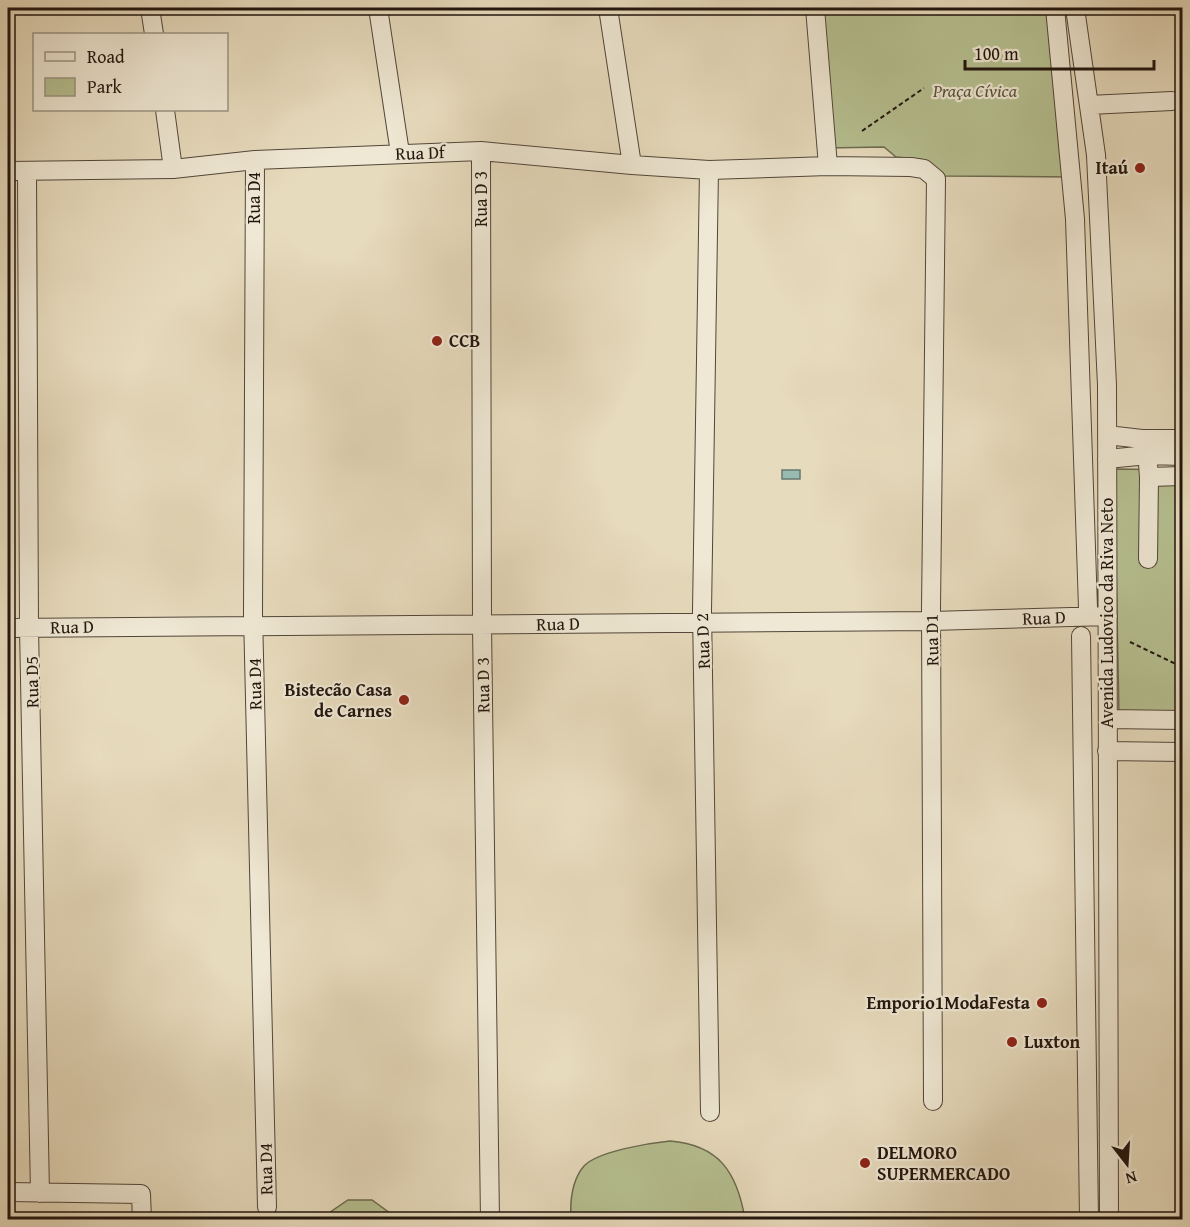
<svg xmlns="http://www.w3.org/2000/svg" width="1190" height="1227" viewBox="0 0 1190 1227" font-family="'Gentium Book Plus',serif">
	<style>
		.green { fill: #b6c091; stroke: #6c6a50; stroke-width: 1.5 }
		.water { fill: #97bbb1; stroke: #687970; stroke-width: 1.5 }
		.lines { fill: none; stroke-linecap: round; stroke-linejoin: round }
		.minor-casing { stroke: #52463a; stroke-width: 20 }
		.path { stroke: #21150e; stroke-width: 2; stroke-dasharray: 4.5 3; stroke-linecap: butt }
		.minor { stroke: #efe8d4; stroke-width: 18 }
		.poi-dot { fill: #8f2418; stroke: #efe8d4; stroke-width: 2 }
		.labels { text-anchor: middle; stroke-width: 4.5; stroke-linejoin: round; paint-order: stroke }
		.park-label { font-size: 18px; font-style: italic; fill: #55513c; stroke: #efe8d4 }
		.street-label { font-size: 18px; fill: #21150e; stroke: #efe8d4 }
		.poi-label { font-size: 18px; font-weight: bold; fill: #21150e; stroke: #efe8d4; text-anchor: end }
	</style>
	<rect width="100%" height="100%" fill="#e7dbbd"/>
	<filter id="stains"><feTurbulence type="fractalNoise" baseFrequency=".00333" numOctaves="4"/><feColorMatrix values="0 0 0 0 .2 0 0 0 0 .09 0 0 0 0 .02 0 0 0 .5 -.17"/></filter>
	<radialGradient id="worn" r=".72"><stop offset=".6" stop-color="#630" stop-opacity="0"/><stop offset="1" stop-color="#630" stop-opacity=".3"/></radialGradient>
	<path class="green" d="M812,8H1058L1072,177L944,176L931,163L925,160L896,157L884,147L826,148Z
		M1114,469L1182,470V714L1119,713Z
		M670,1141C719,1145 737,1172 745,1219H571C570,1202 572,1180 584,1166C598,1151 650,1143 670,1141Z
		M348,1200H372L398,1219H320Z"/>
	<path class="water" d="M782,470H800V479H782Z"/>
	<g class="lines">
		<defs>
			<path id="minor" d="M150,8L154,34
				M378,8L400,153
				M608,8L632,165
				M815,8L828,166
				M1055,8L1075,219L1088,608
				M1075,8L1096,155L1107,385L1109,1220
				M1089,105L1172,101
				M165,110L173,169
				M481,151L482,625L490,1220
				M255,160L253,614L267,1207
				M709,170L702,611L710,1112
				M8,171L173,169L255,160L481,151L632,165L709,170L828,166L911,167L924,169L936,179L931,609L933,1101
				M27,171L29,628L40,1193
				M1107,435L1142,439H1182
				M1107,459L1148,455L1182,456
				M1148,464L1149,477L1182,476
				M1148,559L1149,477
				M8,628L932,621L1108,616
				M1081,636L1089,1220
				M1108,719L1182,720
				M1107,751L1182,752
				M8,1192L141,1194L142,1220"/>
		</defs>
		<use href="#minor" class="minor-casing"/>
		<path class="path" d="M862,131L924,88
			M1130,642L1182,667"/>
		<use href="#minor" class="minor"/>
	</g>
	<g class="poi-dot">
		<circle cx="1140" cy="168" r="6"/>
		<circle cx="437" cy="341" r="6"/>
		<circle cx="404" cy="700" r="6"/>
		<circle cx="1042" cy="1003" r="6"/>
		<circle cx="1012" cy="1042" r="6"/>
		<circle cx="865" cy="1163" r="6"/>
	</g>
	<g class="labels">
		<g class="park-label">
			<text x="975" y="97">Praça Cívica</text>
		</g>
		<g class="street-label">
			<text transform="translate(420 153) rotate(-2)" y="6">Rua Df</text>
			<text transform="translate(254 198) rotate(-90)" y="6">Rua D4</text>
			<text transform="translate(481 199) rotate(-90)" y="6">Rua D 3</text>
			<text transform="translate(1107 613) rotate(-90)" y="6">Avenida Ludovico da Riva Neto</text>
			<text transform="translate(1044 618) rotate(-2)" y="6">Rua D</text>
			<text transform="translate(558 624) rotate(-1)" y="6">Rua D</text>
			<text transform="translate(72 627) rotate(-1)" y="6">Rua D</text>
			<text transform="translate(932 640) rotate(-91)" y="6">Rua D1</text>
			<text transform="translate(703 641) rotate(-92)" y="6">Rua D 2</text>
			<text transform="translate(32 682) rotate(-91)" y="6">Rua D5</text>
			<text transform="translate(255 684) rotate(-91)" y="6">Rua D4</text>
			<text transform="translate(483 685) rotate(-91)" y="6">Rua D 3</text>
			<text transform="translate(266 1169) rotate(-91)" y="6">Rua D4</text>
		</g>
		<g class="poi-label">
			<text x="1128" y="174">Itaú</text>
			<text x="449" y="347" text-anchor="start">CCB</text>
			<text x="392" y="696">Bistecão Casa<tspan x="392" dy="21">de Carnes</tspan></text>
			<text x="1030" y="1009">Emporio1ModaFesta</text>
			<text x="1024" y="1048" text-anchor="start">Luxton</text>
			<text x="877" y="1159" text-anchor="start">DELMORO<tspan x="877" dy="21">SUPERMERCADO</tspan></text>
		</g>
	</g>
	<rect width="1190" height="1227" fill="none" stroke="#e7dbbd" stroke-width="30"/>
	<rect x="9" y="9" width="1172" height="1209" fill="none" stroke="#21150e" stroke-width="3"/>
	<rect x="15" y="15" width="1160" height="1197" fill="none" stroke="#21150e" stroke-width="1.5"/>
	<rect x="33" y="33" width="195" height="78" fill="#efe8d4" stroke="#9d9485" stroke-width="1.5"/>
	<rect x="45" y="52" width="30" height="9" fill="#efe8d4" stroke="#9d9485" stroke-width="1.5"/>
	<text x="87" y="63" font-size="18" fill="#21150e">Road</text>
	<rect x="45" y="78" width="30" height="18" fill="#b6c091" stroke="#9d9485" stroke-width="1.5"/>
	<text x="87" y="93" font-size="18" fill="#21150e">Park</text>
	<g transform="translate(1127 1164) rotate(163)" stroke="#efe8d4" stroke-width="4.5" paint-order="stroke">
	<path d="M0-4.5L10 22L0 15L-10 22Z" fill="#21150e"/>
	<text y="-9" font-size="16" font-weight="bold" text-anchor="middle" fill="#21150e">N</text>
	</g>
	<path d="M965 60v9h189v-9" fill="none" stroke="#21150e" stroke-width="3"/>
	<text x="974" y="60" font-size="18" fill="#21150e" stroke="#efe8d4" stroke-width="4.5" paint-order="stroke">100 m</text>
	<rect width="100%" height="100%" filter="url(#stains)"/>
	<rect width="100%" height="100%" fill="url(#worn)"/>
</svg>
